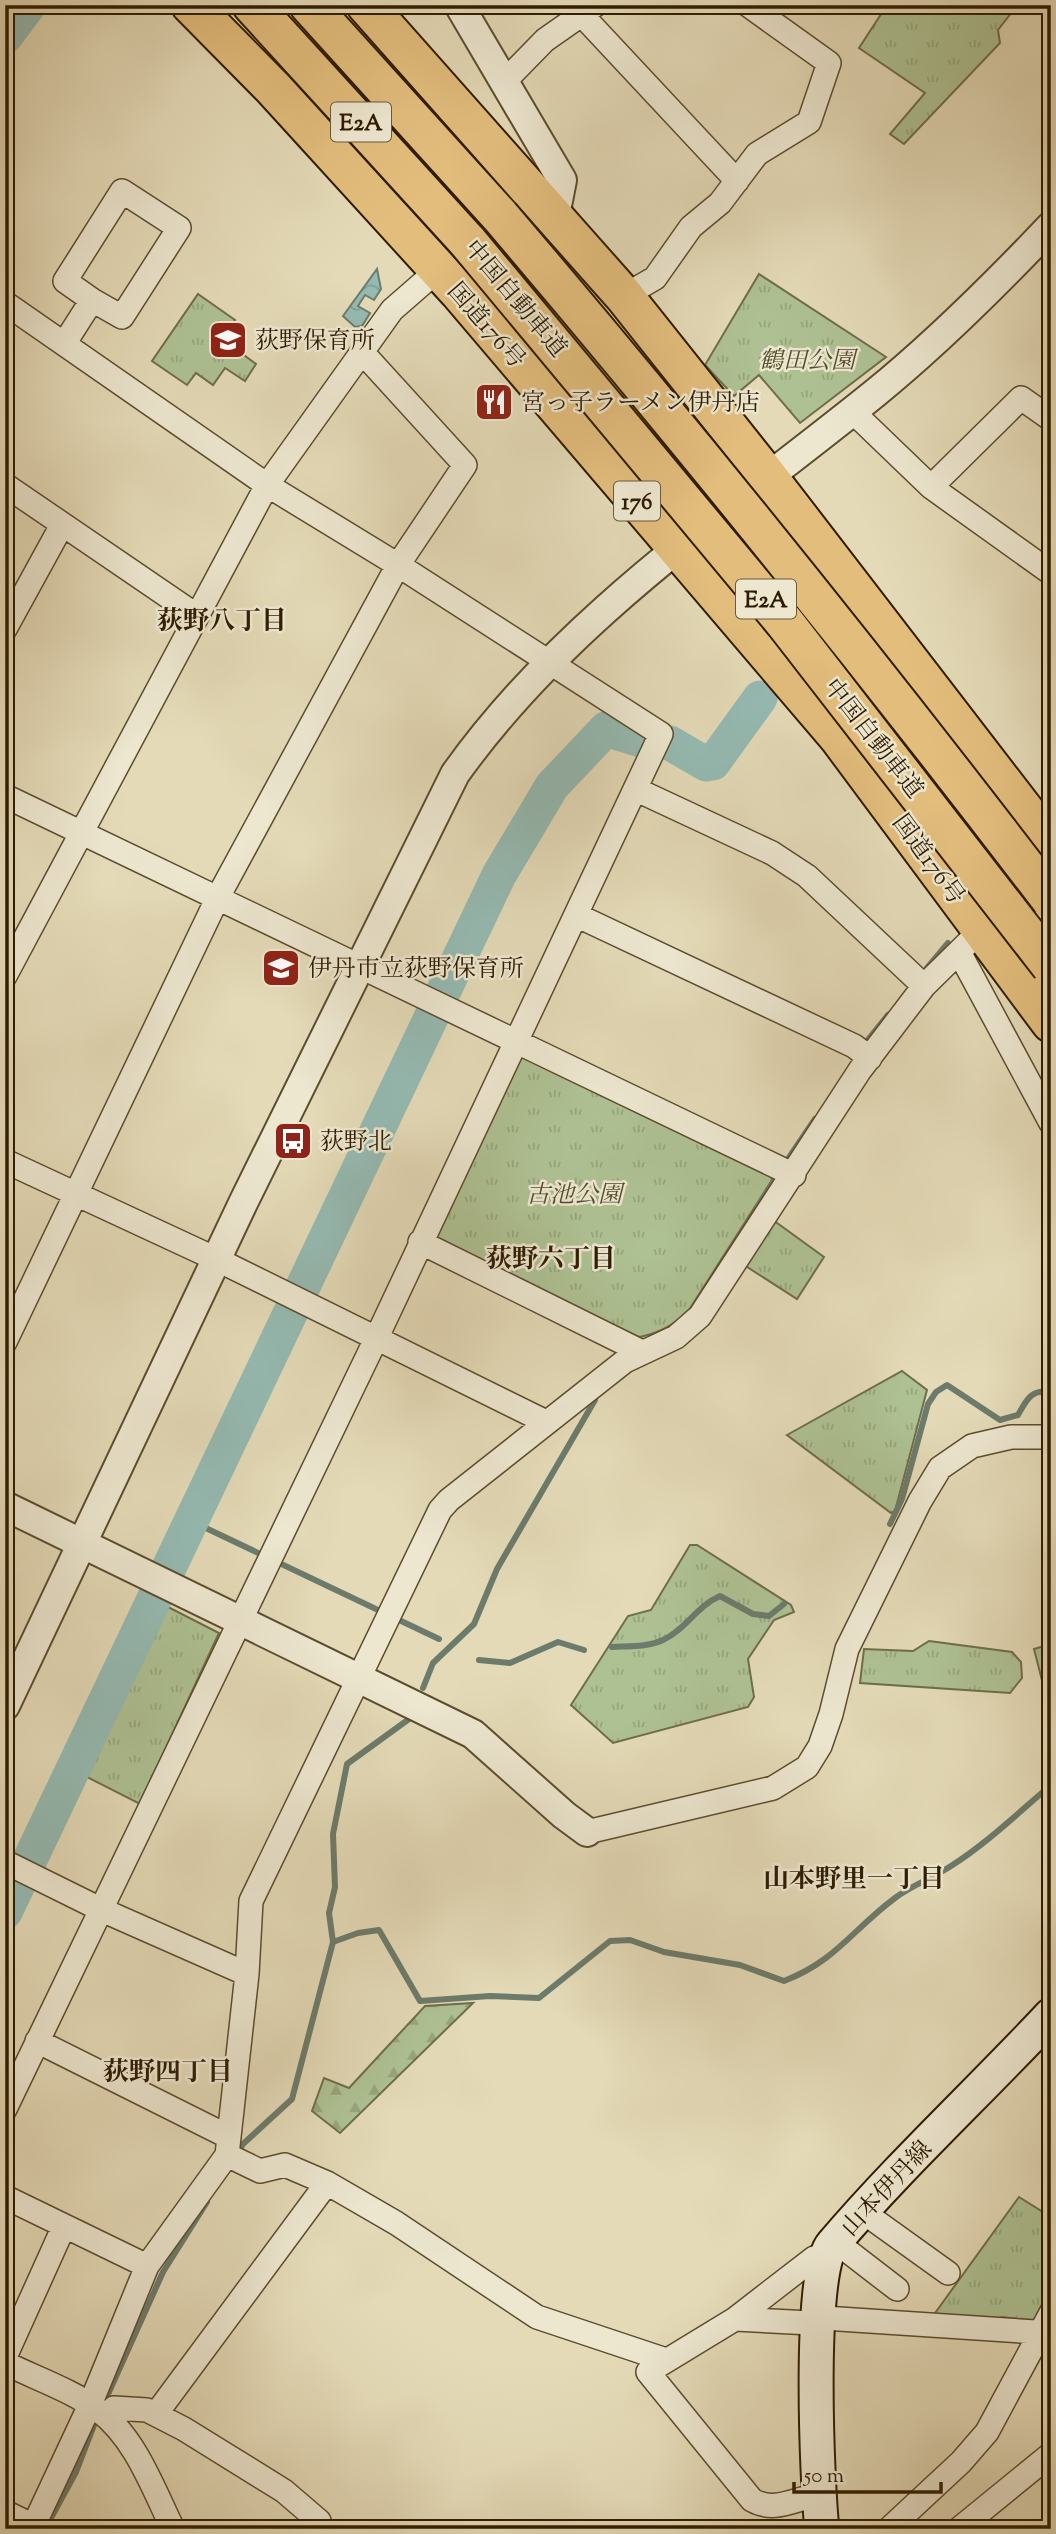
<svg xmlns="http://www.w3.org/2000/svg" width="1056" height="2534" viewBox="0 0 1056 2534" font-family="'Sorts Mill Goudy','Noto Serif JP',serif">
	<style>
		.grass { fill: url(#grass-tufts); stroke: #6e6e4a; stroke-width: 2 }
		.forest { fill: url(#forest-firs); stroke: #6e6e4a; stroke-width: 2 }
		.water { fill: url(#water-waves); stroke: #6c7b6b; stroke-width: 2 }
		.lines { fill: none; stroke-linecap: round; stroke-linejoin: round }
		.stream { stroke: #6c7b6b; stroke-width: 6 }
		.river { stroke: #95bab2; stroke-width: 35 }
		.minor-casing { stroke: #5c4c2e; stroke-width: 26 }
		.tertiary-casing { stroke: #5c4c2e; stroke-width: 32 }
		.secondary-casing { stroke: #2f1c01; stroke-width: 37 }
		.trunk-casing { stroke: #2f1c01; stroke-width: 42 }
		.motorway-casing { stroke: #2f1c01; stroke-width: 42 }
		.minor { stroke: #ede7d0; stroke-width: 23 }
		.tertiary { stroke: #ede7d0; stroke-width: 28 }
		.secondary { stroke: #ede7d0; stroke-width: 33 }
		.trunk { stroke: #e2bd7c; stroke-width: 38 }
		.motorway { stroke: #e2bd7c; stroke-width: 38 }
		.motorway-bridge-casing { stroke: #2f1c01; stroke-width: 42; stroke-linecap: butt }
		.motorway-bridge { stroke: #e2bd7c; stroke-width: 38 }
		.labels { text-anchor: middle; stroke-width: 5; stroke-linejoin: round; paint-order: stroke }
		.shield { fill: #ede7d0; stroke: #68593f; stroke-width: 2 }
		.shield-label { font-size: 23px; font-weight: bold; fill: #2f1c01 }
		.street-label { font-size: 24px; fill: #2f1c01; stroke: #ede7d0 }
		.poi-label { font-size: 24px; fill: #2f1c01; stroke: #ede7d0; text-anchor: start }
		.park-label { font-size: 24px; font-style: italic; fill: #554e2d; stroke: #ede7d0 }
		.neighbourhood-label { font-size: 26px; font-weight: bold; fill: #2f1c01; stroke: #ede7d0 }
	</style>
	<defs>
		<pattern id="grass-tufts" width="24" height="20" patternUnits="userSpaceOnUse" patternTransform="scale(1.75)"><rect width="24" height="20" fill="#aec193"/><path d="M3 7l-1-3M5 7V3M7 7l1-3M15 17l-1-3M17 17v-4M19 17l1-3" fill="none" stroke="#96a57d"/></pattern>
		<pattern id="forest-firs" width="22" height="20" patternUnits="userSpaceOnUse" patternTransform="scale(1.75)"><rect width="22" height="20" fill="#aec193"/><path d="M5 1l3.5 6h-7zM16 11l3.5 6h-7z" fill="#96a57d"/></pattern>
		<pattern id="water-waves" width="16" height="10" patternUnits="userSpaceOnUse" patternTransform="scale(1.75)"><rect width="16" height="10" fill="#95bab2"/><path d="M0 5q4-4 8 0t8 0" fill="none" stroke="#819f97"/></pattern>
	</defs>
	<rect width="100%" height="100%" fill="#e4dab7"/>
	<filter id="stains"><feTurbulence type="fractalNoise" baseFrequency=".00286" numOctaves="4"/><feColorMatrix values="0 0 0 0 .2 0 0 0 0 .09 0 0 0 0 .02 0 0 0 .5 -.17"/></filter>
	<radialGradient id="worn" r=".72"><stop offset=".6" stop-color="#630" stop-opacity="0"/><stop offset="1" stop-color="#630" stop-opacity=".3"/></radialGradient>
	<path class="grass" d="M887,5H1001L1012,12L998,30L1000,43L904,144L890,134L925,93L859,48Z
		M759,274L886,357L800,423L759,375L734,396L705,365Z
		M198,294L235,320L222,339L256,364L245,381L225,368L213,385L196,373L187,385L152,361Z
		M522,1052L770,1171L772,1180L689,1310C672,1328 654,1335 630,1339L430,1241Z
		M773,1220L824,1257L797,1299L744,1265Z
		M902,1371L927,1390L895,1511L891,1513L787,1435Z
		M690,1545H697L791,1605L794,1612L774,1620L748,1659L754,1697L748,1707L613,1743L571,1705L628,1616L651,1610Z
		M168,1607L219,1633L140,1804L87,1777Z
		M929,1641L1012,1652L1021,1662L1022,1678L1010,1693L860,1683L864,1649L913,1651Z
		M1051,1644V1716L1034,1649Z
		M1019,2197L1051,2217V2299L1040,2318L1034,2321L1002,2317L981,2329L930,2320Z"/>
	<path class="forest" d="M473,2003L340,2133L312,2111L324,2078L349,2088L425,2006Z"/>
	<path class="water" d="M377,269L381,289L374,300L365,295L358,306L370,313L362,326L355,327L343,316Z"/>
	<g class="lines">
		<path class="stream" d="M927,968L948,943
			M867,1041L888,1015
			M788,1159L815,1119
			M758,1206L774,1181
			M191,1521L439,1639
			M890,1524L902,1499L928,1404L936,1392L947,1385L1000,1420L1018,1415C1027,1399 1031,1389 1051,1392
			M612,1647C628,1646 649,1647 663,1640C685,1630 697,1606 720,1596L753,1614L769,1616L784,1604
			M479,1660L510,1663L558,1642L584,1650
			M423,1688L433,1663L474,1624L497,1569L595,1400
			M333,1942L329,1913L335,1887L333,1834L347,1764L409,1719
			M237,2154L243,2144L292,2099L333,1942L358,1933L379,1930L420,2001L490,1996L539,1998L610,1941L630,1940L664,1952L740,1965L784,1981C836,1961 853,1929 895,1898C912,1885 933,1878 951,1866C987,1843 1018,1813 1051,1785
			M104,2403L163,2272L207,2202
			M45,2529L76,2472L96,2420"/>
		<path class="river" d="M5,37L29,5
			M670,743L706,764L713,763L760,698
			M5,1912L499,875L552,786L606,729L644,741"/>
		<defs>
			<path id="minor" d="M581,14L737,181
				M503,83L545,40L595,5
				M624,296L655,278L691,227L720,203L757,154L809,122L829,63L748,5
				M5,303L267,485L398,565L661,734L376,1339L5,2109
				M64,344L92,300L65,281L122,191L179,228L122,317L92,300
				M852,411L931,487L1021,398L1051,419
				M5,485L197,616
				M931,487L1051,573
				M5,629L62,525
				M635,789L772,853L807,876L924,986
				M5,796L794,1175
				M576,915L854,1046L870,1058
				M959,952L1051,1123
				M5,976L267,485L392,310L439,269
				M5,1161L216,1259L546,1422
				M420,1242L640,1351
				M5,1342L218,897L398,565L465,465L362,352
				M587,1832L773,1788L807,1767L820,1746L831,1714L847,1649L920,1501L940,1468L972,1446L1011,1437H1051
				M5,1862L102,1910L247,1974
				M37,2041L229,2137
				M227,2155L260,2171L285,2165L327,2183L396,2223L537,2317L666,2360
				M5,2197L147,2266
				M863,2212L948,2273
				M836,2242L897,2289
				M828,2254L814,2258L735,2319L811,2323L824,2318L1051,2333
				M735,2319L648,2372L752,2500C775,2513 794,2499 818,2495
				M5,2357L64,2226
				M5,2363C35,2378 71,2390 98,2410C135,2437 153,2488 173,2529
				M156,2414L327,2183
				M107,2417L114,2408L147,2410L184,2429L284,2491L319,2521
				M5,2512L34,2526
				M32,2529L90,2405L147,2266L227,2155L247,1974L251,1901L440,1510L449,1500L625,1361L676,1337L700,1316L860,1070L924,986L981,930
				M889,2529L961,2462L987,2432L1051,2313
				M959,2529L1051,2454"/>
			<path id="tertiary" d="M459,5L562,180L555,216
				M5,1506L473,1734L564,1815L587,1832
				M5,1706L244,1201L455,774C565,619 728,512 874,394C937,343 995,285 1051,226"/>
			<path id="secondary" d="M822,2529C817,2486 808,2272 832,2245C900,2165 979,2092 1051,2015"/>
			<path id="trunk" d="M191,5L273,88L459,292L839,738L1051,1023
				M366,5L624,296L768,477L1051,845"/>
			<path id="motorway" d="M252,5L468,242
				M309,5L500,216"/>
		</defs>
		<use href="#minor" class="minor-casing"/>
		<use href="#tertiary" class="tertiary-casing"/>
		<use href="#secondary" class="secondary-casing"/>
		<use href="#trunk" class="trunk-casing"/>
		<use href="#motorway" class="motorway-casing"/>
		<use href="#minor" class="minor"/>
		<use href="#tertiary" class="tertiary"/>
		<use href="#secondary" class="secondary"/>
		<use href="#trunk" class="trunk"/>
		<use href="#motorway" class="motorway"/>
		<defs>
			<path id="motorway-bridge" d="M500,216C690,439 873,667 1051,900
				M468,242L785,623L1051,966"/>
		</defs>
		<use href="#motorway-bridge" class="motorway-bridge-casing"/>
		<use href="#motorway-bridge" class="motorway-bridge"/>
	</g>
	<defs>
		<symbol id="school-square" viewBox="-11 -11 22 22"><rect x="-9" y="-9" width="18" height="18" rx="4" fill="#8f2418" stroke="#ede7d0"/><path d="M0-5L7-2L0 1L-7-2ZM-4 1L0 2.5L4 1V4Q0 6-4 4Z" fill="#fff"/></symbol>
		<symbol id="restaurant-square" viewBox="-11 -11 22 22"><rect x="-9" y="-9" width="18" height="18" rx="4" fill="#8f2418" stroke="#ede7d0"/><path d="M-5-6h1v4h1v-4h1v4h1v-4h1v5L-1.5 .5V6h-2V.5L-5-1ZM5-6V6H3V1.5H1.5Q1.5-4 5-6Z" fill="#fff"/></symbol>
		<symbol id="bus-square" viewBox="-11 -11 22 22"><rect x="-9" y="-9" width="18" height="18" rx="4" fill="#8f2418" stroke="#ede7d0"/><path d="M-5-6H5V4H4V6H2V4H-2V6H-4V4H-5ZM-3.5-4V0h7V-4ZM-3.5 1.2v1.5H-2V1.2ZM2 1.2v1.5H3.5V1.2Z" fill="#fff"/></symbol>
	</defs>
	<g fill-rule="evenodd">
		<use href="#school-square" x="206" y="318" width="44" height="44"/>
		<use href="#restaurant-square" x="472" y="380" width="44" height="44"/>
		<use href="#school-square" x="259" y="946" width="44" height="44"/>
		<use href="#bus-square" x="271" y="1119" width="44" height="44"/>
	</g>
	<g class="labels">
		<g class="shield">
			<rect x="331" y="102.5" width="60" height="39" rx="5"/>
			<rect x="614" y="481.5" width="46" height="39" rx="5"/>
			<rect x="736" y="579.5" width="60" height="39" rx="5"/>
		</g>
		<g class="shield-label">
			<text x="361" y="130">E2A</text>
			<text x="637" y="509">176</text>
			<text x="766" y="607">E2A</text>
		</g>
		<g class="street-label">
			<text transform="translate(516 298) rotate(50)" y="8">中国自動車道</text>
			<text transform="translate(487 325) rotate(49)" y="8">国道176号</text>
			<text transform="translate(874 738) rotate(52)" y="8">中国自動車道</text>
			<text transform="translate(929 859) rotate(54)" y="8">国道176号</text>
			<text transform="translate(886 2188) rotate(-47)" y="8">山本伊丹線</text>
		</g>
		<g class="poi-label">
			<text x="255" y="348">荻野保育所</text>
			<text x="521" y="410">宮っ子ラーメン伊丹店</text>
			<text x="308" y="976">伊丹市立荻野保育所</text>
			<text x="320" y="1149">荻野北</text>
		</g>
		<g class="park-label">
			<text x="807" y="368">鶴田公園</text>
			<text x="574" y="1202">古池公園</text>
		</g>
		<g class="neighbourhood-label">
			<text x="222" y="629">荻野八丁目</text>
			<text x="551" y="1267">荻野六丁目</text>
			<text x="854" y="1887">山本野里一丁目</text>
			<text x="168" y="2080">荻野四丁目</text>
		</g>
	</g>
	<rect width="1056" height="2534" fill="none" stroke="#e4dab7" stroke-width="28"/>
	<rect x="7" y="7" width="1042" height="2520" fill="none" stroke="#2f1c01" stroke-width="3.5"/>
	<rect x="14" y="14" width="1028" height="2506" fill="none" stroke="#2f1c01" stroke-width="2"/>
	<path d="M794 2482v10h147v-10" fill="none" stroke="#2f1c01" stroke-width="3.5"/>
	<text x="804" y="2482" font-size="21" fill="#2f1c01" stroke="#ede7d0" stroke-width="5" paint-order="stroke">50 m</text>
	<rect width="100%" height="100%" filter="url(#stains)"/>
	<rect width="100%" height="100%" fill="url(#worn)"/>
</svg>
